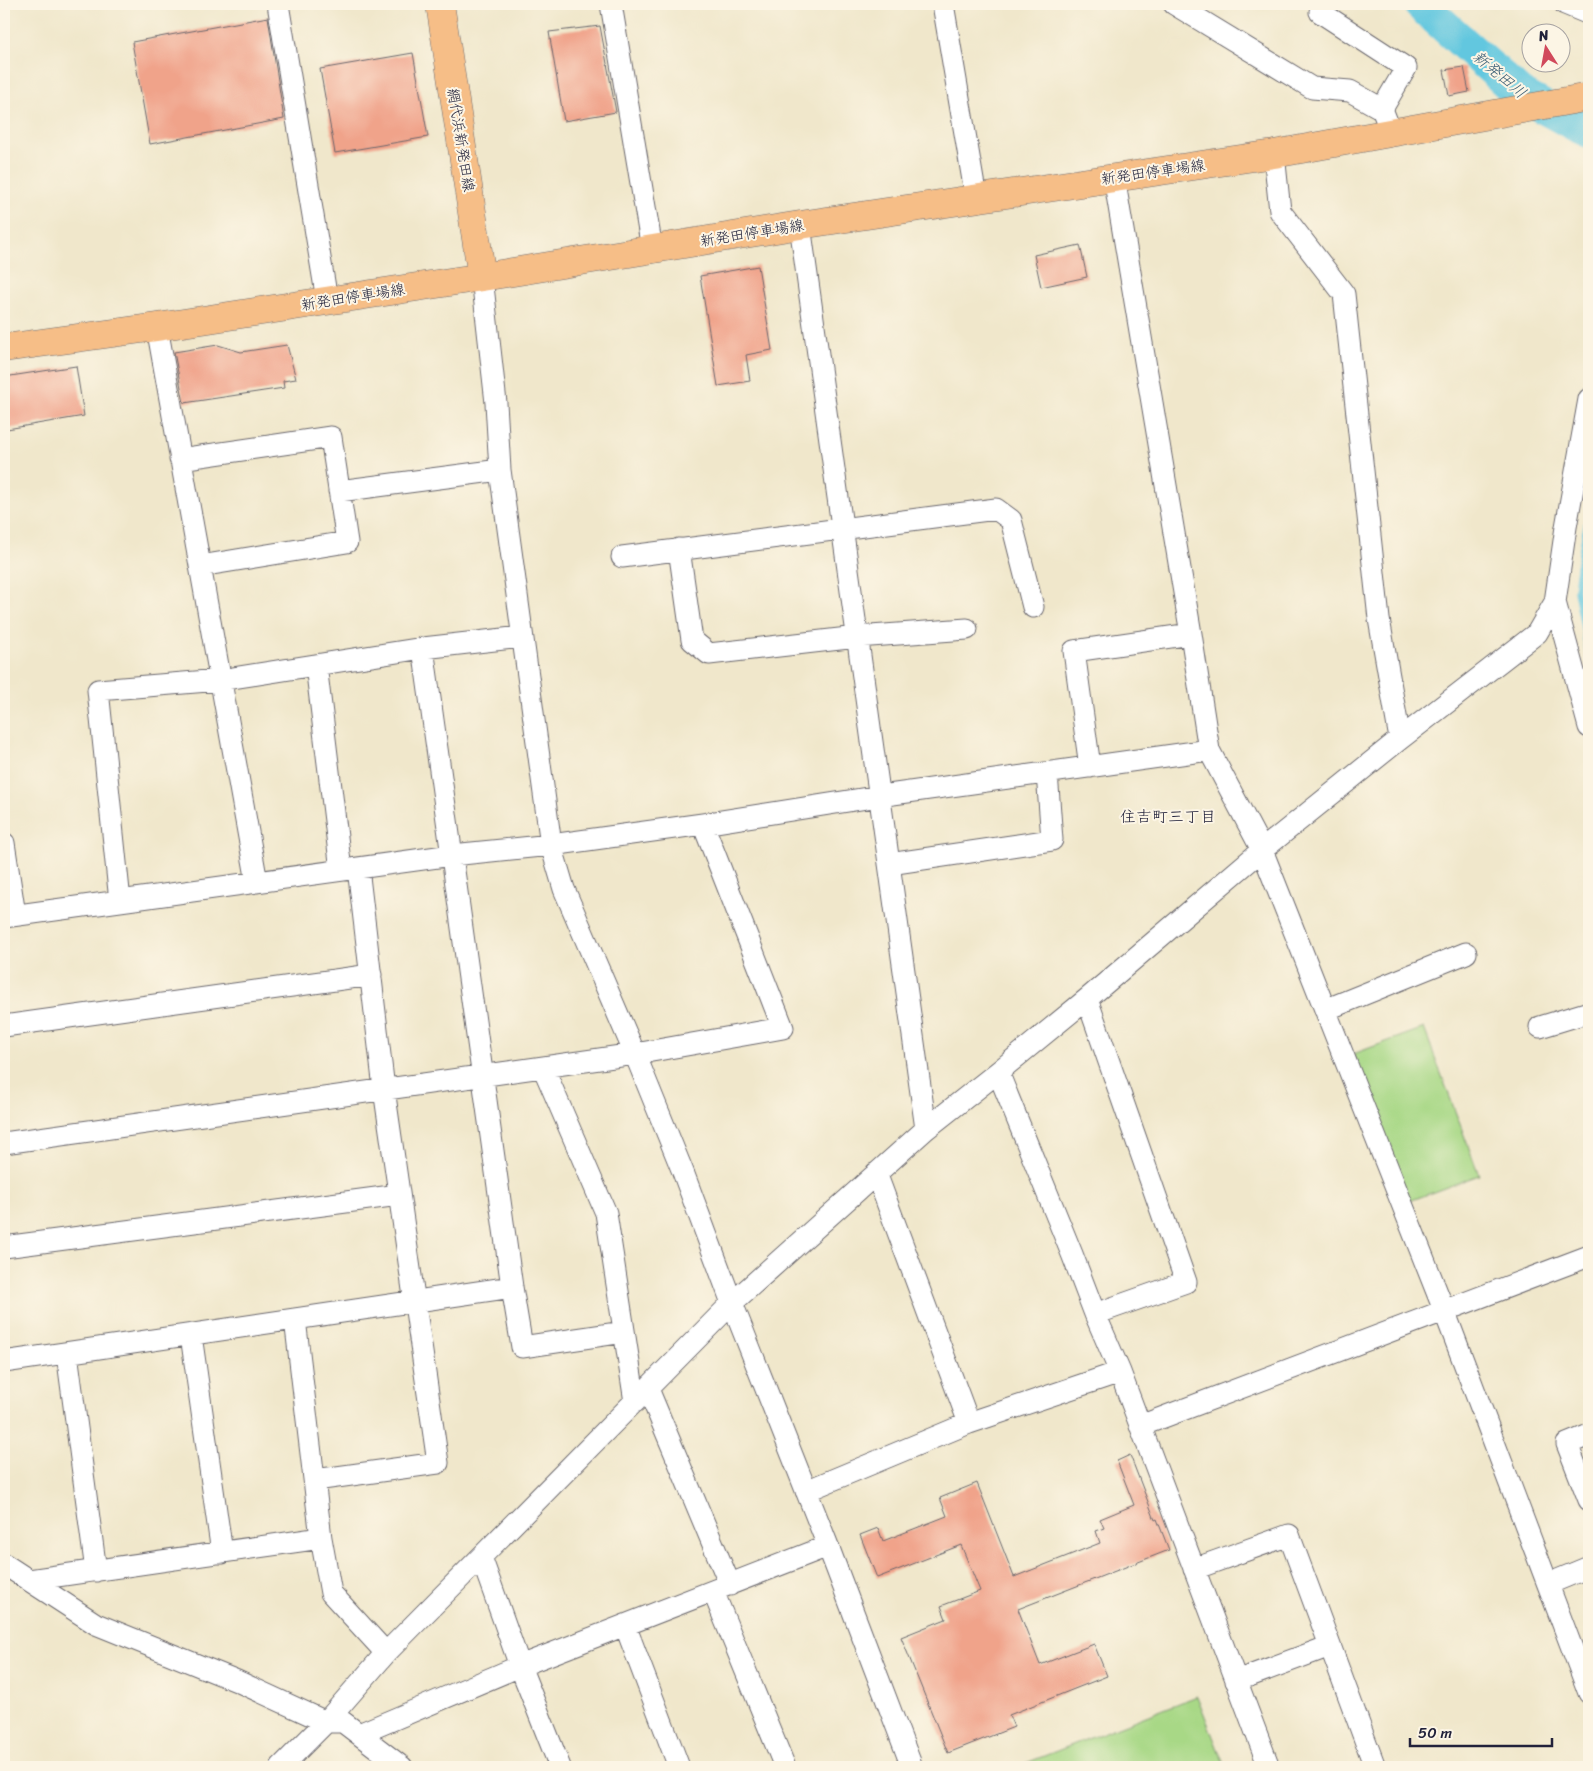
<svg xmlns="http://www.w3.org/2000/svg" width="1593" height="1771" viewBox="0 0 1593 1771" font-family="Sriracha,'Klee One',sans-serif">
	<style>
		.green { fill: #a8d886; stroke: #657d60 }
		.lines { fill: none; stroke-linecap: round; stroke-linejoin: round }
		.stream { stroke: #62c7df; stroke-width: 5.5 }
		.river { stroke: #62c7df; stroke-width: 34 }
		.building { fill: #f0a38a }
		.minor-casing { stroke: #6a676d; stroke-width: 23 }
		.major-casing { stroke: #6a676d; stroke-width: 29 }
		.minor { stroke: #fff; stroke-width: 21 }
		.major { stroke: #f6be87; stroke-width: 28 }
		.labels { text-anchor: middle; stroke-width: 4; stroke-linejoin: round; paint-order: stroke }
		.street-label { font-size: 15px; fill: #22223b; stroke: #fcf5e5 }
		.water-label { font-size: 16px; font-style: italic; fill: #385c74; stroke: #fcf5e5 }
		.neighbourhood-label { font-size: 16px; fill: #22223b; stroke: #fcf5e5 }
	</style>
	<rect width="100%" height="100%" fill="#fcf5e5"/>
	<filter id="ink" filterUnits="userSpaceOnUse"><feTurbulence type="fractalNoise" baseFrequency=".02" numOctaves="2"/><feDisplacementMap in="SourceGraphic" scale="10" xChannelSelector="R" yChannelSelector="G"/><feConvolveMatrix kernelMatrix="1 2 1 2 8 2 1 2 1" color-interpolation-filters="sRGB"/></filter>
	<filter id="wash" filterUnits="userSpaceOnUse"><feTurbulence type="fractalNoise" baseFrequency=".0096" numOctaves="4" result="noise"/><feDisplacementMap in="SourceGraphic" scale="20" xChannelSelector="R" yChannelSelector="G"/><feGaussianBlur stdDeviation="1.12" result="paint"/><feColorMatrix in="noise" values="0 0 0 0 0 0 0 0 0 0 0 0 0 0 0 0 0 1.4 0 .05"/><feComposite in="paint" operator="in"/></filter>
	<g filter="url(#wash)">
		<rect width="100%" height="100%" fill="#f0e7cb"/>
		<path class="green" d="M1424,1028L1479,1175L1407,1202L1353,1054Z
			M1197,1696L1225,1767H1016Z"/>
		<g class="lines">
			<path class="stream" d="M1589,510L1581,553L1576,590L1589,659"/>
			<path class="river" d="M1420,4L1520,94L1578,126L1589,131"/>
		</g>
		<g id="blocks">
			<path class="building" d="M268,17L284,119L150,144L132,42Z
				M600,26L616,112L564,121L549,32Z
				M413,53L428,137L335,153L320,69Z
				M1464,67L1469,92L1449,96L1444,70Z
				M1080,245L1087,277L1041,287L1034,255Z
				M758,266L772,350L746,355L750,381L718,386L700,276Z
				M218,345L241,352L287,345L296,379L283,381L284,388L184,403L174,352Z
				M76,366L84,416L7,429L4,408V377Z
				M1130,1455L1155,1520L1157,1519L1169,1550L1018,1609L1040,1665L1094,1644L1107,1676L1009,1715L1014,1727L948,1753L901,1637L946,1619L941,1606L980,1591L961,1545L877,1578L860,1535L878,1528L883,1541L947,1516L940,1498L977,1483L1014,1577L1100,1543L1096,1531L1104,1528L1100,1519L1134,1505L1117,1461Z"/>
		</g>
	</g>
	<g filter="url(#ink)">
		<use href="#blocks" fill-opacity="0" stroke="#6a676d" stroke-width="1"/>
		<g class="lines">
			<defs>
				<path id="minor" d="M278,4L327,300
					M611,4L652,249
					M943,4L976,198
					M1174,4L1312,88L1350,91L1382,109L1391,132
					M1324,4L1320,12L1406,68L1382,109
					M1565,4L1589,14
					M1274,154L1280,211L1344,294L1379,619L1400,739
					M1114,177L1191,634L1209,750L1262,850L1444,1310L1589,1693
					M800,225L926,1129
					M482,277L496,403L500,470L551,845L564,889L635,1054L683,1172L732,1303L828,1546L912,1767
					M157,327L257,882
					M180,459L331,437L347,542L200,566
					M339,491L500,470
					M679,549L692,640L709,654L857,637L967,629
					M622,557L996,509L1011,520L1033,607
					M1555,602L1589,727
					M423,648L512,1287L522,1347L624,1332
					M316,665L341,870
					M1090,767L1074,651L1191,634
					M4,843L15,915
					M889,864L1052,840L1047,773
					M120,901L98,690L220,680L423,648L522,637
					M4,917L452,855L551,845L703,824L880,796L1209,750
					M1087,999L1186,1282L1095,1314
					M1325,1010L1466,953
					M4,1026L371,975
					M1540,1027L1589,1012
					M543,1067L606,1213L635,1402
					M998,1072L1072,1254L1095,1314L1120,1372L1269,1767
					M4,1143L635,1054L783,1028L703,824
					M876,1173L969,1423
					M4,1247L399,1195
					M295,1319L321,1538L331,1593L386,1653
					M191,1335L222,1553
					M67,1353L96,1571
					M4,1362L512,1287
					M648,1389L730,1585
					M1140,1426L1589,1256
					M1589,1435L1567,1444L1589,1500
					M315,1480L438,1463L384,1089L358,868
					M806,1491L969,1423L1120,1372
					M481,1557L520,1666L560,1767
					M4,1564L96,1624L237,1681L326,1722H343L402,1767
					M1194,1569L1289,1535L1375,1767
					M29,1580L321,1538
					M1548,1584L1589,1567
					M713,1591L785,1767
					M625,1625L679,1767
					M1236,1681L1330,1646
					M359,1734L520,1666L828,1546
					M281,1767L326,1722L386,1653L732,1303L926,1129L998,1072L1087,999L1262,850L1400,739L1537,633L1555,602L1566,527L1589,399"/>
				<path id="major" d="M440,4L482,277
					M4,348L157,327L482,277L800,225L1274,154L1589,97"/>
			</defs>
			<use href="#minor" class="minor-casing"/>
			<use href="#major" class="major-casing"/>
			<use href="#minor" class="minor"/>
			<use href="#major" class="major"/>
		</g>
	</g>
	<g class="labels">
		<g class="street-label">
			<text transform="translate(461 140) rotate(81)" y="5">網代浜新発田線</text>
			<text transform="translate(1153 172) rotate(-8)" y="5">新発田停車場線</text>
			<text transform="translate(752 233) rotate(-9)" y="5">新発田停車場線</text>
			<text transform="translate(353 297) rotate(-9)" y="5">新発田停車場線</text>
		</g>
		<g class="water-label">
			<text transform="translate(1500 74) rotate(40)" y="6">新発田川</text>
		</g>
		<g class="neighbourhood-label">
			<text x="1168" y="822">住吉町三丁目</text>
		</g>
	</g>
	<rect width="1593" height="1771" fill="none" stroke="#fcf5e5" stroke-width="20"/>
	<g transform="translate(1546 48) rotate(349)"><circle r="24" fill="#fcf5e5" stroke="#a5a1a1"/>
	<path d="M0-4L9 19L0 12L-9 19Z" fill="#d1495b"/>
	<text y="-8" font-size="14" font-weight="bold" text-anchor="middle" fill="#22223b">N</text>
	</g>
	<path d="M1410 1738v8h142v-8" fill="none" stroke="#22223b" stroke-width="2.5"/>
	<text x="1418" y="1738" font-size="15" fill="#22223b" stroke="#fcf5e5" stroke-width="4" paint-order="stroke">50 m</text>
</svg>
